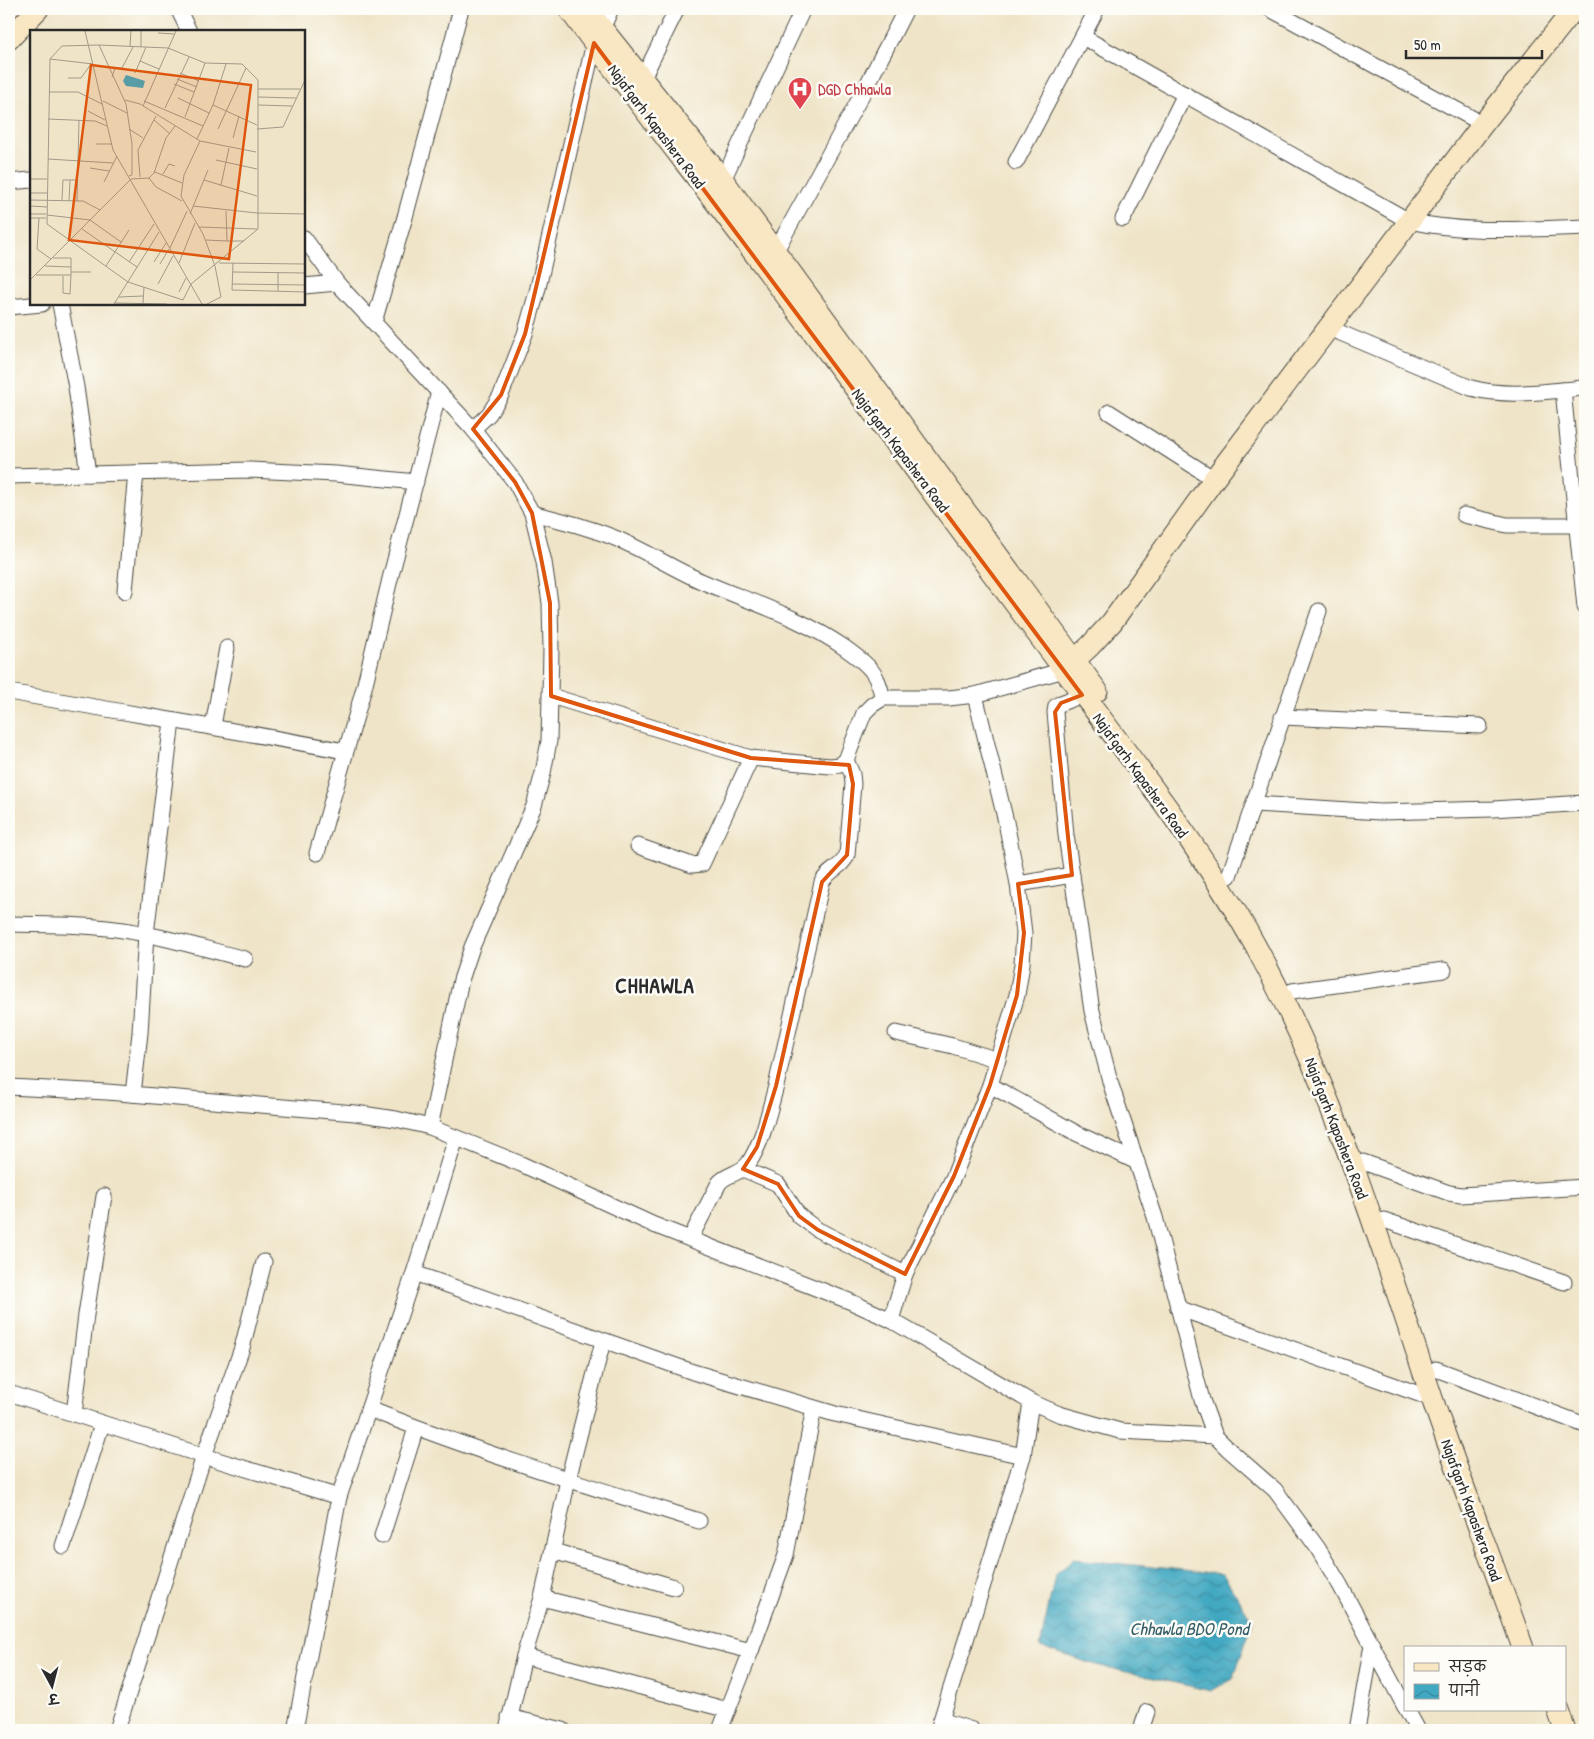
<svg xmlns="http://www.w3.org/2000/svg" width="1594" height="1739" viewBox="0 0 1594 1739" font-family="'Patrick Hand','Playpen Sans Deva',sans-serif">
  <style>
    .water { fill: url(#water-waves); stroke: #366a76 }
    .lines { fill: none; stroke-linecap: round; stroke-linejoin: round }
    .street-casing { stroke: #484742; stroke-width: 17 }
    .secondary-casing { stroke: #484742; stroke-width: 23 }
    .street { stroke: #fff; stroke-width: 15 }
    .secondary { stroke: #f9e7c3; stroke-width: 21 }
    .marked { fill: none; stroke: #df570e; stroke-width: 4; stroke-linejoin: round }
    .labels { text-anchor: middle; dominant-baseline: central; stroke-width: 5; stroke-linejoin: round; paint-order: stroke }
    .health-label { font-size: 16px; fill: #be3a42; stroke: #fdfcf7; text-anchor: start }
    .street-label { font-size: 16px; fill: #2b2b2b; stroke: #fdfcf7 }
    .water-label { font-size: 18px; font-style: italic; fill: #345d67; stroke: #fdfcf7 }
    .district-label { font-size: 21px; font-weight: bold; letter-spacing: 1px; fill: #2b2b2b; stroke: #fdfcf7 }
    .inset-road { fill: none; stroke: #a19a89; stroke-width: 1 }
    .view { fill: #df570e; fill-opacity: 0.15; stroke: #df570e; stroke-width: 2.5 }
    .inset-edge { fill: none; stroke: #2b2b2b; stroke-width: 2.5 }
  </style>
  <defs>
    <pattern id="water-waves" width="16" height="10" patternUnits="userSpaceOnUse" patternTransform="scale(1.25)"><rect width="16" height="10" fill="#41a8c1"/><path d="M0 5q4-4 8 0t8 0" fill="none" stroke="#37899d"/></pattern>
  </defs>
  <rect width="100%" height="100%" fill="#fdfcf7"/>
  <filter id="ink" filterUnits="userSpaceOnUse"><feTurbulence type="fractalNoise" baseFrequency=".02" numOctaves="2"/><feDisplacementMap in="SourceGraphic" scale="10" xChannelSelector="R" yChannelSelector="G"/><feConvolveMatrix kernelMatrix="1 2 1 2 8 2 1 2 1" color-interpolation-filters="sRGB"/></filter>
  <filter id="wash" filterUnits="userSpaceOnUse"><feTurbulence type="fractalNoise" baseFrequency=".0096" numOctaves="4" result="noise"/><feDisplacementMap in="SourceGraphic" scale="20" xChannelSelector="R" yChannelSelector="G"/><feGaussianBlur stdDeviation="1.12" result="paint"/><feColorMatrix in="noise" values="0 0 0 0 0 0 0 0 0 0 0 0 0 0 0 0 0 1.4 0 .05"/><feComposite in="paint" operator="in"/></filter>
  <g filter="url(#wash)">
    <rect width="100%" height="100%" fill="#efe4c7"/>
    <!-- water -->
    <path class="water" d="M1074 1559 1223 1574 1253 1622 1233 1679 1211 1691 1096 1665 1040 1647 1055 1575Z"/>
  </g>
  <g filter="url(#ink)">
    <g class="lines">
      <defs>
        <g id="street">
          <path d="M178 9 189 31"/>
          <path d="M1270 9 1483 124"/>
          <path d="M602 29 611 9"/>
          <path d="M1083 37 1409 221C1467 234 1526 229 1585 227"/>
          <path d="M642 80 677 9"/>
          <path d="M1016 162 1097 9"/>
          <path d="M723 180 803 9"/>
          <path d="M9 182 31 180"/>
          <path d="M1123 219 1185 94"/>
          <path d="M304 238 337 283 473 429 515 482 532 513 544 562 550 603 551 649 549 741 543 773 534 806 472 947 461 980 430 1127"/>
          <path d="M775 252 865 89 906 9"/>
          <path d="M304 286 337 283"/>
          <path d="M60 304 76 387 88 474"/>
          <path d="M9 307 42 304"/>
          <path d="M374 322 405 217 461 9"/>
          <path d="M1329 328 1471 388C1509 398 1546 391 1585 388"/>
          <path d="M1563 390 1585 607"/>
          <path d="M1109 412 1214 479"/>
          <path d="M473 429 489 414 501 395 525 334 537 292 594 43"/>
          <path d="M9 476 249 470 336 474 416 482"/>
          <path d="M532 513C562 521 593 528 622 541 649 553 674 569 701 581 752 603 799 616 845 648 854 655 864 661 871 670 878 678 880 688 883 698"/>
          <path d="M1464 515 1507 525H1577"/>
          <path d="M125 591 136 473"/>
          <path d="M9 692C121 712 233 730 345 751"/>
          <path d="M1082 695 1061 703 1056 706 1055 712 1066 835 1092 1011 1111 1085 1155 1217 1202 1400 1215 1436 1228 1449 1275 1490 1317 1547 1340 1585 1405 1707"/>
          <path d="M551 696 751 758 830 766 840 765 846 760 864 713 872 705 883 698H949L975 695 1064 670"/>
          <path d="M1282 717 1480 726"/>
          <path d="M213 726 227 648"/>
          <path d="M1255 804 1380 812 1493 809 1585 803"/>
          <path d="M638 846 692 865 702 864 751 758"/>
          <path d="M317 853 364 688 390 579 439 392"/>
          <path d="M1229 876 1319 611"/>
          <path d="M1018 884 1072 875"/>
          <path d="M9 924C47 925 85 924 123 930 164 936 205 949 245 959"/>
          <path d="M1292 991 1444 970"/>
          <path d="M896 1033 953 1046 998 1060"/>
          <path d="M990 1085 1076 1133 1137 1162"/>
          <path d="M9 1087 107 1092 355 1113 396 1119 430 1127 521 1164 654 1225 849 1301 891 1320 1031 1402 1059 1414 1120 1431 1215 1436"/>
          <path d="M133 1094 140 1033 146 934 172 721"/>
          <path d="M1363 1162 1449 1193 1461 1195 1585 1187"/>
          <path d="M743 1169 778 1184 799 1216 818 1230 905 1274"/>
          <path d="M1384 1220 1564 1282"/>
          <path d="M690 1239 719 1183C726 1174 740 1174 748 1164 763 1142 769 1111 776 1086L822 882C828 870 842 868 847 855L853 784 852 774 846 760"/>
          <path d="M414 1273 693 1372 835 1414 1023 1456"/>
          <path d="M1178 1308 1433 1399"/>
          <path d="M891 1320 905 1274 954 1176 990 1085 1017 995 1022 964 1024 933 1018 884 1006 822 975 695"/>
          <path d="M1436 1369 1585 1425"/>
          <path d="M9 1393 204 1456 339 1497"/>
          <path d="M369 1409C477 1452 588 1486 699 1521"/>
          <path d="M74 1414 86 1315 104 1196"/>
          <path d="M382 1536 416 1428"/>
          <path d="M63 1546 102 1424"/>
          <path d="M553 1551 674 1587"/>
          <path d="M542 1598 751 1651"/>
          <path d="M524 1656 728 1710"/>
          <path d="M1407 1710 1418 1730"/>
          <path d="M509 1717 563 1730"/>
          <path d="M941 1720 972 1730"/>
          <path d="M117 1730 204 1456 242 1348 264 1262"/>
          <path d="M295 1730 339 1497 414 1273 456 1138"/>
          <path d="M507 1730 524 1656 542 1598 568 1480 603 1341"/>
          <path d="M720 1730 751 1651 786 1555 814 1408"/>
          <path d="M938 1730 1023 1456 1031 1402"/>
          <path d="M1141 1730 1147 1712"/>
          <path d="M1357 1730 1372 1645"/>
        </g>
        <g id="secondary">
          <path d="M569 9C629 91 693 172 755 254 847 377 939 501 1030 624 1108 730 1193 832 1256 947 1335 1091 1382 1249 1434 1404 1462 1485 1494 1566 1523 1648"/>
          <path d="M588 11 723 180 1097 691"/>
          <path d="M9 39 38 9"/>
          <path d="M1066 668 1090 646 1112 622 1214 479 1483 124 1574 9"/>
          <path d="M1558 1710 1565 1730"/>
        </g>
      </defs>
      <!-- street casing -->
      <use href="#street" class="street-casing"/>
      <!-- secondary casing -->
      <use href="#secondary" class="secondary-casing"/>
      <!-- street -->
      <use href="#street" class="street"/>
      <!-- secondary -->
      <use href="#secondary" class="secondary"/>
    </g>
  </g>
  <!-- marked area -->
  <path class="marked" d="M594 43 1082 695 1061 703 1055 712 1072 875 1018 884 1024 933 1017 995 990 1085 954 1176 905 1274 818 1230 799 1216 778 1184 743 1169 757 1147 776 1086 822 882 847 855 853 784 849 765 751 758 551 696 550 603 532 513 515 482 473 429 501 395 525 334Z"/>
  <!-- icons -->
  <defs>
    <symbol id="hospital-pin" viewBox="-11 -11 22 30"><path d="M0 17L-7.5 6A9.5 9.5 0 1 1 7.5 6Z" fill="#e0444e" stroke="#fdfcf7"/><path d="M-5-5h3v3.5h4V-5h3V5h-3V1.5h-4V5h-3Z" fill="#fff"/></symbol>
  </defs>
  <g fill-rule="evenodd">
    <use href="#hospital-pin" x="786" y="75" width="28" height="38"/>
  </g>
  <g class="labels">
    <!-- health labels -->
    <g class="health-label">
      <text x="818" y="89">DGD Chhawla</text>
    </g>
    <!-- street labels -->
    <g class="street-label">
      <text transform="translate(657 126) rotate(53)">Najafgarh Kapashera Road</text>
      <text transform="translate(901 450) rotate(53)">Najafgarh Kapashera Road</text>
      <text transform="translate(1141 775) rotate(54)">Najafgarh Kapashera Road</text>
      <text transform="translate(1337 1128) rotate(69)">Najafgarh Kapashera Road</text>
      <text transform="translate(1472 1510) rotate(70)">Najafgarh Kapashera Road</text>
    </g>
    <!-- water labels -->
    <g class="water-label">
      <text x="1189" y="1628">Chhawla BDO Pond</text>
    </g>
    <!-- district labels -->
    <g class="district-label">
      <text x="655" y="985">CHHAWLA</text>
    </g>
  </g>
  <!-- overview -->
  <g transform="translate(30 30)">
    <rect width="275" height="275" fill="#efe4c7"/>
    <path d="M96 45 115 51 113 58 96 56 93 51Z" fill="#41a8c1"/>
    <path class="inset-road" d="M55 1 83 120 172 274M128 3 144 4M69 15 138 18 175 33 212 34 228 50V199L161 254 153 270 98 252 17 194 20 29 32 16ZM69 15 96 74 102 114V145L99 146M100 16 101 1M111 17V1M20 29 63 34M110 31 129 39M105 43 116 17M150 43 169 51M82 47 85 38H92L103 17M38 48H51L61 34M147 49 167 57M144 54 164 62M228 59H270M19 62H48L72 74M228 67 266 68M148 68 179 83M95 70 110 74 170 111 226 122M73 71 97 83M114 71 173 96M183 75 227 95M228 75 262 76M113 76 146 1M135 78 159 27M58 81 75 90M155 87 175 33M18 89 65 91 77 96M124 90 139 103M99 99 113 108M188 99 216 38M227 99 253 97 275 50M203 108 209 86M167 109 183 75 196 34M170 111 154 145 151 166 173 204 185 236 191 267 177 274M66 114H82M18 129 83 133M186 130 227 139M60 138 79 141M124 143 136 108 145 96M133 144 139 134 145 136M110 147 108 120 126 86M119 148 126 157 152 171M0 149H17M174 150 227 166M74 152 87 126M191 155 199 118M0 163H17M0 170 53 171 70 180M32 170 33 150H47M39 171 40 150M47 171 49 90M0 176 17 177M163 176 227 183 275 184M0 184H16M160 184 178 140M17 185 60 190 91 212M0 188H16M9 188 7 219 21 229M169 197 227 199M52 199 107 237M176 210 197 211 196 181M197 211H214M140 218 157 181M99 232 124 194M124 232 136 213M149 233 165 193M189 233 275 234M203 233 202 260 275 262M130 234 139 219M15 236 41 237M76 236 99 200M41 242H61M203 242 275 243M6 245H41V228H23M33 246V263L40 264 41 245M0 250 101 149 119 148 125 142 152 153M128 254 143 226M202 254 275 255M248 261V242M149 262 156 248M89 267 113 266M85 273 137 274M113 273 114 257M84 274 129 202"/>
    <path class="view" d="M61 35 221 55 199 229 39 210Z"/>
    <rect width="275" height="275" class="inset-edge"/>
  </g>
  <!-- margin -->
  <rect width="1594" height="1739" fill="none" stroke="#fdfcf7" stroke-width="30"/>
  <!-- legend -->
  <rect x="1404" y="1646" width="162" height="65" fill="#fdfcf7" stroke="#a9a8a5"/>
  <rect x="1414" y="1663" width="25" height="8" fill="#f9e7c3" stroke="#a9a8a5"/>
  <text x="1449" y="1672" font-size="15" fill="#2b2b2b">सड़क</text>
  <rect x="1414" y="1684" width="25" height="15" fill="url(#water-waves)" stroke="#a9a8a5"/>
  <text x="1449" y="1696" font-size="15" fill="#2b2b2b">पानी</text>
  <!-- north arrow -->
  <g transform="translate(52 1686) rotate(173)" stroke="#fdfcf7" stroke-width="4" paint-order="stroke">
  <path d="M0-4L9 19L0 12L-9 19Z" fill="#2b2b2b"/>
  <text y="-8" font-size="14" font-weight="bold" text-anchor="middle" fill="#2b2b2b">उ</text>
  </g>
  <!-- scale -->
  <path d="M1406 50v8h136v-8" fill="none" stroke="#2b2b2b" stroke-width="2.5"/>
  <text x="1414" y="50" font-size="15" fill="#2b2b2b" stroke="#fdfcf7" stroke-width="4" paint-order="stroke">50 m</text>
</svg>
